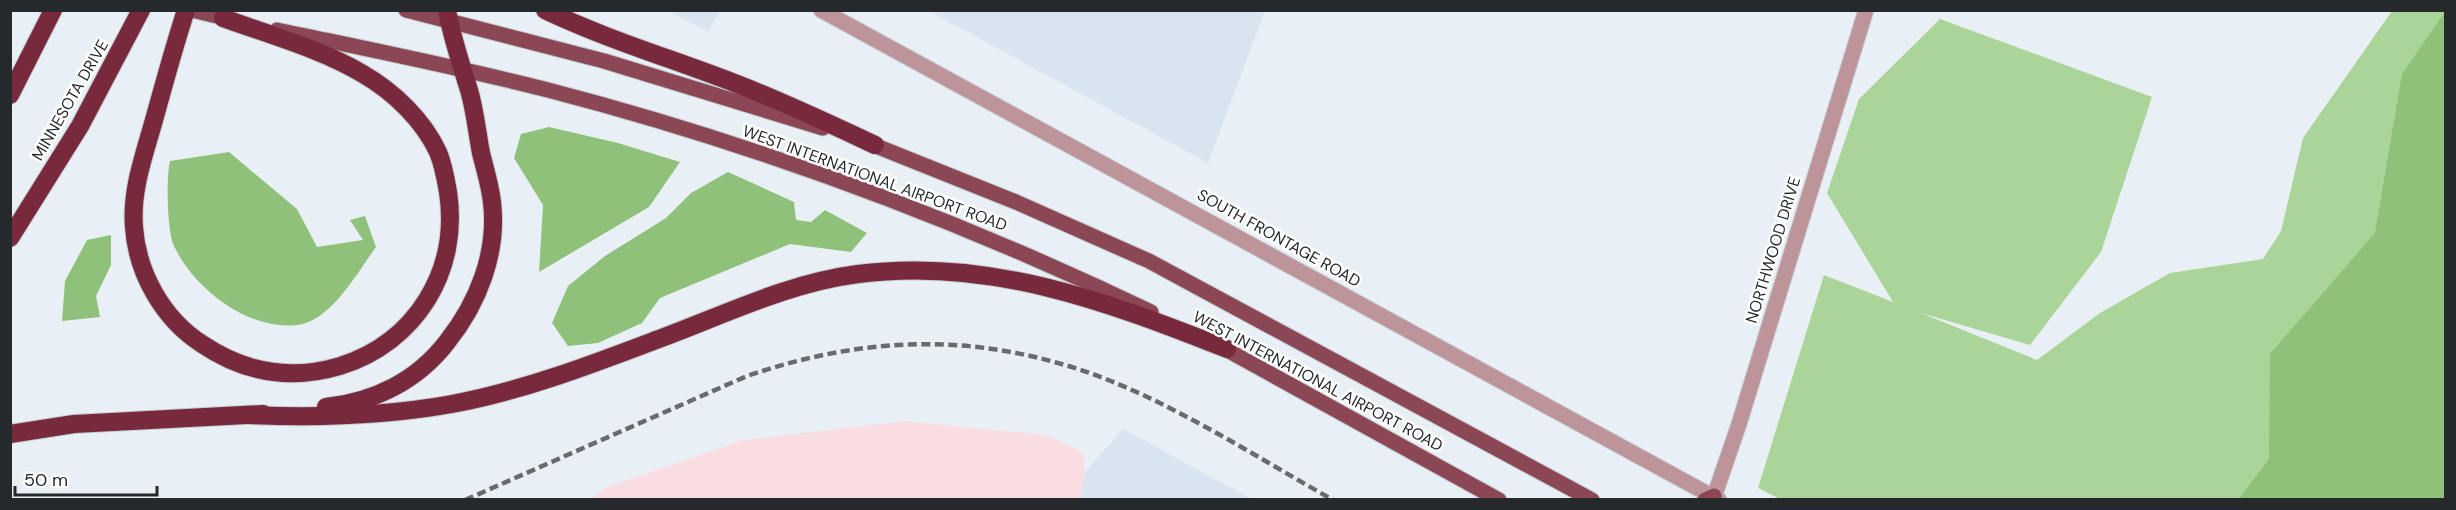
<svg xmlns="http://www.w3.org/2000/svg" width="2456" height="510" viewBox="0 0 2456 510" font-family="'DM Sans',sans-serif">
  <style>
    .built { fill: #d8e5f1 }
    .industrial { fill: #f8dde2 }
    .green { fill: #aad498 }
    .forest { fill: #90c17a }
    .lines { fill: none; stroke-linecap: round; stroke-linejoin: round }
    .street-casing { stroke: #c5ccd1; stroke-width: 17 }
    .primary-casing { stroke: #c5ccd1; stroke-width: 17 }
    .highway-casing { stroke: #c5ccd1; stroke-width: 20 }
    .street { stroke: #bd9499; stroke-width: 15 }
    .primary { stroke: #8c4754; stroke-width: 15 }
    .highway { stroke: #782a3c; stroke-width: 18 }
    .rail { stroke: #676b6f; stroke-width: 4.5; stroke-dasharray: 9 4.5; stroke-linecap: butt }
    .labels { text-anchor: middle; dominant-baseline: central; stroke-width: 5; stroke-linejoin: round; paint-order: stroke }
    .street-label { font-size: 16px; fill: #26292b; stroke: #fff }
  </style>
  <rect width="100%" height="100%" fill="#e8f0f6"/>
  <!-- built -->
  <g class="built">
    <path d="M669 11H720L708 32Z"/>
    <path d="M929 11H1265L1208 163Z"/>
    <path d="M1123 429 1252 499 1080 500 1085 472Z"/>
  </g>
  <!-- industrial -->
  <path class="industrial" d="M904 421 1047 435 1083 453 1085 472 1080 499H590L607 487 743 440Z"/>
  <!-- green -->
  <path class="green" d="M2392 11H2445V499L1782 500 1758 488 1824 275 1893 302 1827 193 1859 99 1940 19 2152 97 2101 252 2030 345 1921 313 2037 360 2100 313 2170 273 2263 259 2281 231 2303 138Z"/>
  <!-- forest -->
  <g class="forest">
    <path d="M2445 12V499H2239L2269 459 2270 354 2375 233 2402 74Z"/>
    <path d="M549 127 618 143 680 162 649 207 539 272 543 205 514 158 521 134Z"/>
    <path d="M229 152 297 209 317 247 363 240 350 220 365 216 376 247C357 273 331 321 297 325 249 331 194 289 174 246 167 232 166 176 170 161Z"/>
    <path d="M728 172 794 202 796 220 811 222 825 210 867 233 851 252 790 244 660 298 642 323 598 343 568 346 552 323 568 286 605 256 666 218 691 193Z"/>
    <path d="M111 235V265L96 296 100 317 62 321 65 281 87 240Z"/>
  </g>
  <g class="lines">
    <defs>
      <g id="street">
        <path d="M821 10 1719 500"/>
        <path d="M1713 500 1739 424 1866 10"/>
      </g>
      <g id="primary">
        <path d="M192 10 233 20"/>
        <path d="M406 10 604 61 823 128"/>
        <path d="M277 30C367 49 458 67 548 90 756 144 957 219 1151 312"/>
        <path d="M866 142 1016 202 1149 261 1592 500"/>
        <path d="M1218 345 1499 500"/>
        <path d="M1705 500 1714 496"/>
      </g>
      <g id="highway">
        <path d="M186 10C174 47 164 84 154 120 144 156 131 190 134 227 137 273 163 319 202 344 245 373 290 381 340 366 416 342 460 271 448 192 446 180 443 164 438 152 423 120 394 92 363 74 321 49 270 35 223 18"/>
        <path d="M545 10C608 40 673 59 737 84 784 102 830 124 875 145"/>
        <path d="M10 95 53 10"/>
        <path d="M10 238 80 126 141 10"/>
        <path d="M326 407C374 402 417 381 447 342 478 303 498 253 492 202 490 185 485 169 481 153 477 132 475 110 469 90 461 64 452 38 447 10"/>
        <path d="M250 415C318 418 385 416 452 404 522 391 590 365 656 340 722 316 787 283 858 274 989 257 1108 302 1227 349"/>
        <path d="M10 434 74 424 263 414"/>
      </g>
    </defs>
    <!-- street casing -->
    <use href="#street" class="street-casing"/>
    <!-- primary casing -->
    <use href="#primary" class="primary-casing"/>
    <!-- highway casing -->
    <use href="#highway" class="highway-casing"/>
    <!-- street -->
    <use href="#street" class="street"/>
    <!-- primary -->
    <use href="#primary" class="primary"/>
    <!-- highway -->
    <use href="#highway" class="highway"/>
    <!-- rail -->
    <path class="rail" d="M465 500 747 376C859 338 963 332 1078 369 1164 397 1253 455 1333 500"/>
  </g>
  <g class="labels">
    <!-- street labels -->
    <g class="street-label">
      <text transform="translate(70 100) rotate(-60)">MINNESOTA DRIVE</text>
      <text transform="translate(875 178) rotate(20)">WEST INTERNATIONAL AIRPORT ROAD</text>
      <text transform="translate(1279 238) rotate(29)">SOUTH FRONTAGE ROAD</text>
      <text transform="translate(1773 250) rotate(-73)">NORTHWOOD DRIVE</text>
      <text transform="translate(1318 381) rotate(28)">WEST INTERNATIONAL AIRPORT ROAD</text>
    </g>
  </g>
  <!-- border -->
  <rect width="2456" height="510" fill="none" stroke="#26292b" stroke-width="24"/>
  <!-- scale -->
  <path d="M15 486v9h142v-9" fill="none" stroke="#26292b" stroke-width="3"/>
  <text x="24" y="486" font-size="18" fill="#26292b" stroke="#ffffff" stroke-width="4.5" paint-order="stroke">50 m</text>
</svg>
